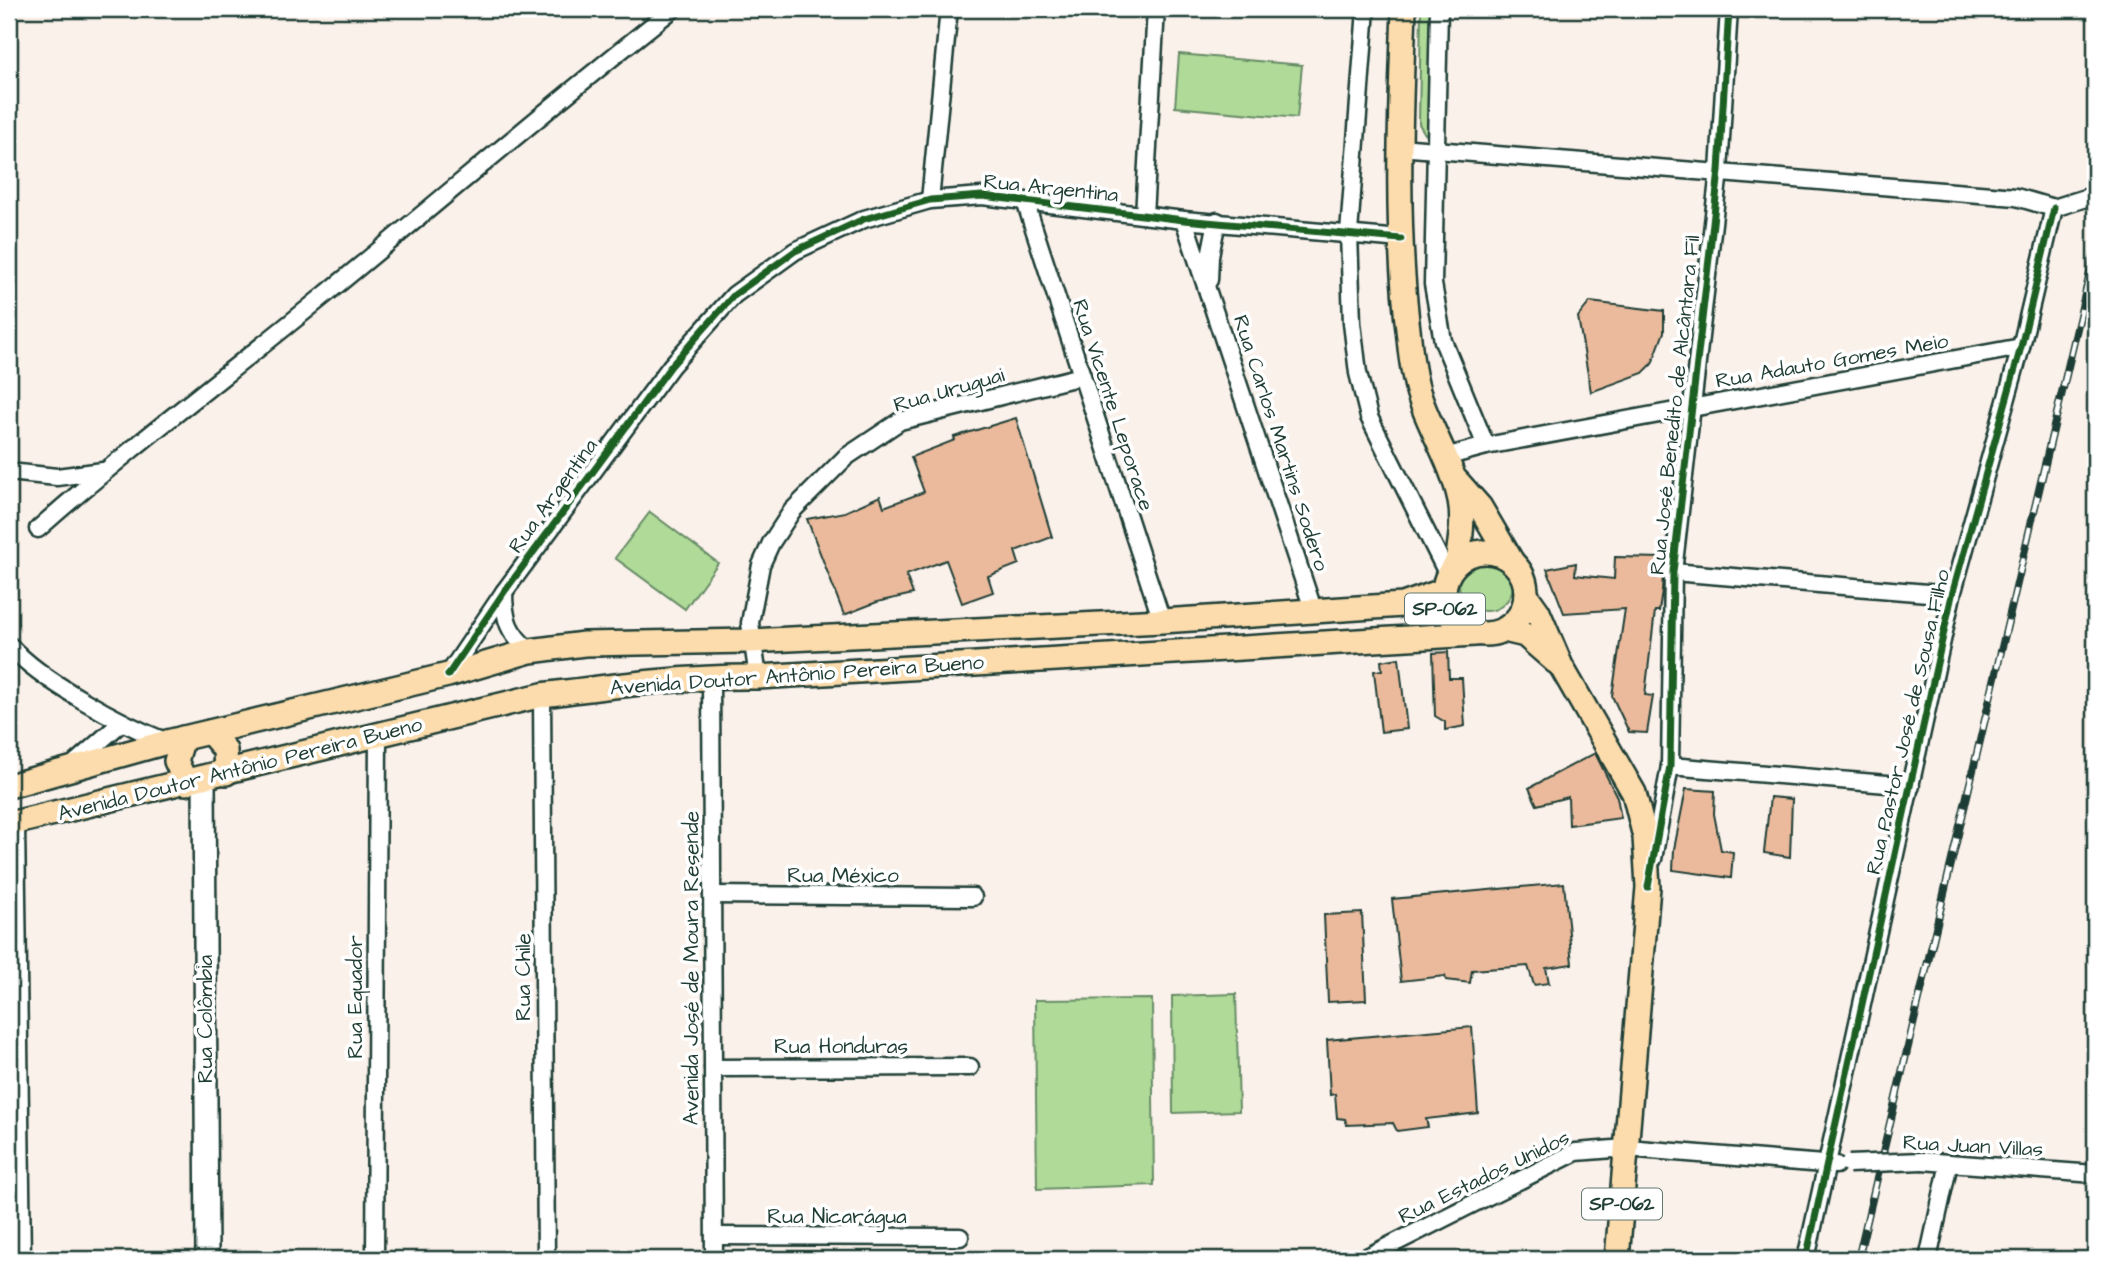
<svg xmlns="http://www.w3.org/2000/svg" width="2104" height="1268" viewBox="0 0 2104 1268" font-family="'Architects Daughter',sans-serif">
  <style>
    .green { fill: #afda98; stroke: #678c66; stroke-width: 2 }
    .building { fill: #ebba9c; stroke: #1f3d34; stroke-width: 2 }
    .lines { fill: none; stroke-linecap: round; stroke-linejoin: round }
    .street-casing { stroke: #1f3d34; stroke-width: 21 }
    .secondary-casing { stroke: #1f3d34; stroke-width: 26 }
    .primary-casing { stroke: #1f3d34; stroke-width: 28 }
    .street { stroke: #fff; stroke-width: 16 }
    .secondary { stroke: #fff; stroke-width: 21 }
    .primary { stroke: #fcdcac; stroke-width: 23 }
    .rail-casing { stroke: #1f3d34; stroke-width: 8 }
    .rail { stroke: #fff; stroke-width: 5; stroke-dasharray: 16; stroke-linecap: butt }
    .street-bridge-casing { stroke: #1f3d34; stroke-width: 21; stroke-linecap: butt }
    .street-bridge { stroke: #fff; stroke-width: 16 }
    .cycleway-casing { stroke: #fff; stroke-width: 11 }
    .cycleway { stroke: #1b5e20; stroke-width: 7 }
    .labels { text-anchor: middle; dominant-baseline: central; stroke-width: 7; stroke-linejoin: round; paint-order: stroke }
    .shield { fill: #fff; stroke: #627771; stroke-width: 2 }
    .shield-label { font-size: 19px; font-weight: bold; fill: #1f3d34 }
    .street-label { font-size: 21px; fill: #1f3d34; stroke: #fff }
  </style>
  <rect width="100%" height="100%" fill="#fbf1eb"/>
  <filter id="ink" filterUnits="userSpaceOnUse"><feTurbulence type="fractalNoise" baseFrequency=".0143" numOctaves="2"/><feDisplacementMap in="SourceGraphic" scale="14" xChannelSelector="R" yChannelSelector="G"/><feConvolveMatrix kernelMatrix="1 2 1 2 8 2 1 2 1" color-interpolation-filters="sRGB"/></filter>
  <g filter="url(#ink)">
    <!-- green -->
    <g class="green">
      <path d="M1421 9H1432L1428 132 1425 134 1419 124Z"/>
      <path d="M1179 54 1302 65 1297 118 1175 107Z"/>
      <path d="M650 512 718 563 685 609 615 558Z"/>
      <circle cx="1486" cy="584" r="27"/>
      <path d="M1236 994 1239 1111 1173 1113 1172 996Z"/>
      <path d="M1152 999 1154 1185 1037 1189 1035 1000Z"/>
    </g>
    <!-- building -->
    <g class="building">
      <path d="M1590 302 1664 311V332L1652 364 1643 373 1591 392 1578 317Z"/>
      <path d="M1016 418 1052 537 1015 551 1019 564 988 576 993 592 962 603 946 560 906 575 913 594 877 602 844 615 807 519 845 512 880 496 884 507 924 492 911 457 955 440 954 437Z"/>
      <path d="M1615 557 1664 558 1662 591 1659 611H1655L1645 695 1653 696 1647 733 1629 732 1612 696 1625 609 1564 613 1547 569 1576 563 1575 575 1614 579Z"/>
      <path d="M1448 652 1449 678H1462L1465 726 1445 730V722L1435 716 1433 653Z"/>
      <path d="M1399 658 1407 729 1381 732 1374 671 1382 670 1381 661Z"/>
      <path d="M1595 753 1617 797 1621 818 1569 825 1568 797 1537 805 1529 788Z"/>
      <path d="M1686 789 1715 791 1714 814 1721 850 1733 852 1731 878 1673 870 1674 849Z"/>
      <path d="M1770 797 1792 799 1790 857 1764 853Z"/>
      <path d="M1564 883 1572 964 1546 968 1549 983 1534 985 1528 966 1472 970 1470 983 1446 980 1445 976 1401 981 1392 899Z"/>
      <path d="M1362 913 1366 1000 1328 1002 1324 915Z"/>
      <path d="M1472 1027 1478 1113 1426 1119 1428 1127 1397 1131 1393 1123 1347 1125 1345 1119 1337 1118 1335 1094 1330 1095 1327 1040Z"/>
    </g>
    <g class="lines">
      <defs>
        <g id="street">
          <path d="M1366 9 1349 233 1352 323 1358 373 1369 417 1448 575"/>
          <path d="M1439 9 1433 284 1443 341 1486 446"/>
          <path d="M1399 147 2016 197 2054 208"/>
          <path d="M930 200 949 9"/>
          <path d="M1025 201 1162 621"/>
          <path d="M2054 208 2095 195"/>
          <path d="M1144 215 1156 9"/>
          <path d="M1184 220 1313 609"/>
          <path d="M1209 280 1210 256 1217 221"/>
          <path d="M1445 457 1486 446 2021 347"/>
          <path d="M9 472 57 477 103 471"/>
          <path d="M38 529C129 448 227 375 321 298 439 202 553 103 673 9"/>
          <path d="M1673 572 1952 595"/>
          <path d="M504 592C504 619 508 633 530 651"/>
          <path d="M9 645C41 681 121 724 167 742"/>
          <path d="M448 675 504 592 671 366 734 295 795 251 864 219 930 200 982 196 1184 220 1401 239"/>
          <path d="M711 676 714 1259"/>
          <path d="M758 677 750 623 761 565 771 543 792 511 846 457 900 421 1082 376"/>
          <path d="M542 695 546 1259"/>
          <path d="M74 764 122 722"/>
          <path d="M1670 766 1911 786"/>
          <path d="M16 824 22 1259"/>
          <path d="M1653 859 1670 766 1673 572 1719 171 1729 9"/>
          <path d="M712 895 973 897"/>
          <path d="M713 1068 970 1067"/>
          <path d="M1922 1161 2095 1174"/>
          <path d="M714 1236 960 1237"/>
          <path d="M375 1259 378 735"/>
          <path d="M1363 1259 1576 1152 1626 1148 1836 1165"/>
          <path d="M1806 1259 1952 595 2021 347 2054 208"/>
          <path d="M1928 1259 1949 1163"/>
        </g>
        <path id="secondary" d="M204 779 207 1259"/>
        <g id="primary">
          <path d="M1404 9C1400 119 1395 229 1409 338 1411 360 1415 386 1423 406 1435 437 1453 467 1460 500 1464 521 1460 543 1457 563"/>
          <path d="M1458 482 1480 507 1511 560"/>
          <circle cx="1485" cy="593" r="41"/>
          <path d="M1526 595 1538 612 1561 666 1634 793 1645 837 1648 887 1617 1259"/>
          <path d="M1504 630 1525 635 1556 662"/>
          <path d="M210 732 225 750 226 773"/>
          <path d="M183 738 176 761 186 783"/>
          <path d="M9 786 167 742 448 675 530 651 584 644 750 641 1162 621 1403 605 1442 591"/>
          <path d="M9 824 542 695C614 686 686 676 758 677L1475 634"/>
        </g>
      </defs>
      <!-- street casing -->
      <use href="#street" class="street-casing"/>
      <!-- secondary casing -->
      <use href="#secondary" class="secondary-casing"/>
      <!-- primary casing -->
      <use href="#primary" class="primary-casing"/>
      <!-- street -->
      <use href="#street" class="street"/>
      <!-- secondary -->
      <use href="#secondary" class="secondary"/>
      <!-- primary -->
      <use href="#primary" class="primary"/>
      <defs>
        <path id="rail" d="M1858 1259 2095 252"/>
      </defs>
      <!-- rail casing -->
      <use href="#rail" class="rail-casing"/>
      <!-- rail -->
      <use href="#rail" class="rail"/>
      <defs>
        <path id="street-bridge" d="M1849 1164 1922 1161"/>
      </defs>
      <!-- street-bridge casing -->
      <use href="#street-bridge" class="street-bridge-casing"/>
      <!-- street-bridge -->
      <use href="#street-bridge" class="street-bridge"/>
      <defs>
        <g id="cycleway">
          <path d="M448 675 504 592 671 366 734 295 795 251 864 219 930 200 982 196 1184 220 1401 239"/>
          <path d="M1648 887 1670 766 1673 572 1719 171 1729 9"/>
          <path d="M1806 1259 1952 595 2021 347 2054 208"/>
        </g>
      </defs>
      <!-- cycleway casing -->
      <use href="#cycleway" class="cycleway-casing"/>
      <!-- cycleway -->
      <use href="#cycleway" class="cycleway"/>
    </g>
  </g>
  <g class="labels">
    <!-- shield labels -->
    <g class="shield">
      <rect x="1405" y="593.5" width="80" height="31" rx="5"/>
      <rect x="1582" y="1188.5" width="80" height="31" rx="5"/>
    </g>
    <g class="shield-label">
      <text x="1445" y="609">SP-062</text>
      <text x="1622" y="1204">SP-062</text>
    </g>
    <!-- street labels -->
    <g class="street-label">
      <text transform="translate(1051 188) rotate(6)">Rua Argentina</text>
      <text transform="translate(1832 361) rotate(-10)">Rua Adauto Gomes Meio</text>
      <text transform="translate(949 390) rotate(-16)">Rua Uruguai</text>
      <text transform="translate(1113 405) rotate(72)">Rua Vicente Leporace</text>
      <text transform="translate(1675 405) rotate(-84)">Rua José Benedito de Alcântara Fil</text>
      <text transform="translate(1281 443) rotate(72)">Rua Carlos Martins Sodero</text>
      <text transform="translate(553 496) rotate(-54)">Rua Argentina</text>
      <text transform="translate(797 675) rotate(-4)">Avenida Doutor Antônio Pereira Bueno</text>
      <text transform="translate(1908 722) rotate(-77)">Rua Pastor José de Sousa Filho</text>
      <text transform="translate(240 769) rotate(-14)">Avenida Doutor Antônio Pereira Bueno</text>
      <text x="843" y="875">Rua México</text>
      <text transform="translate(691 968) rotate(-90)">Avenida José de Moura Resende</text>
      <text transform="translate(523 977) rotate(-90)">Rua Chile</text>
      <text transform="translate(355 997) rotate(-90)">Rua Equador</text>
      <text transform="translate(205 1019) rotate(-90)">Rua Colômbia</text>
      <text x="841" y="1046">Rua Honduras</text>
      <text transform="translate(1973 1146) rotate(3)">Rua Juan Villas</text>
      <text transform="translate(1484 1177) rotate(-26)">Rua Estados Unidos</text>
      <text x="837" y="1216">Rua Nicarágua</text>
    </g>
  </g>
  <!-- margin -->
  <rect width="2104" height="1268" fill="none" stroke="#fff" stroke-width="35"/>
  <rect x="18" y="18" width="2069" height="1233" fill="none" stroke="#1f3d34" stroke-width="2.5" filter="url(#ink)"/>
</svg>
